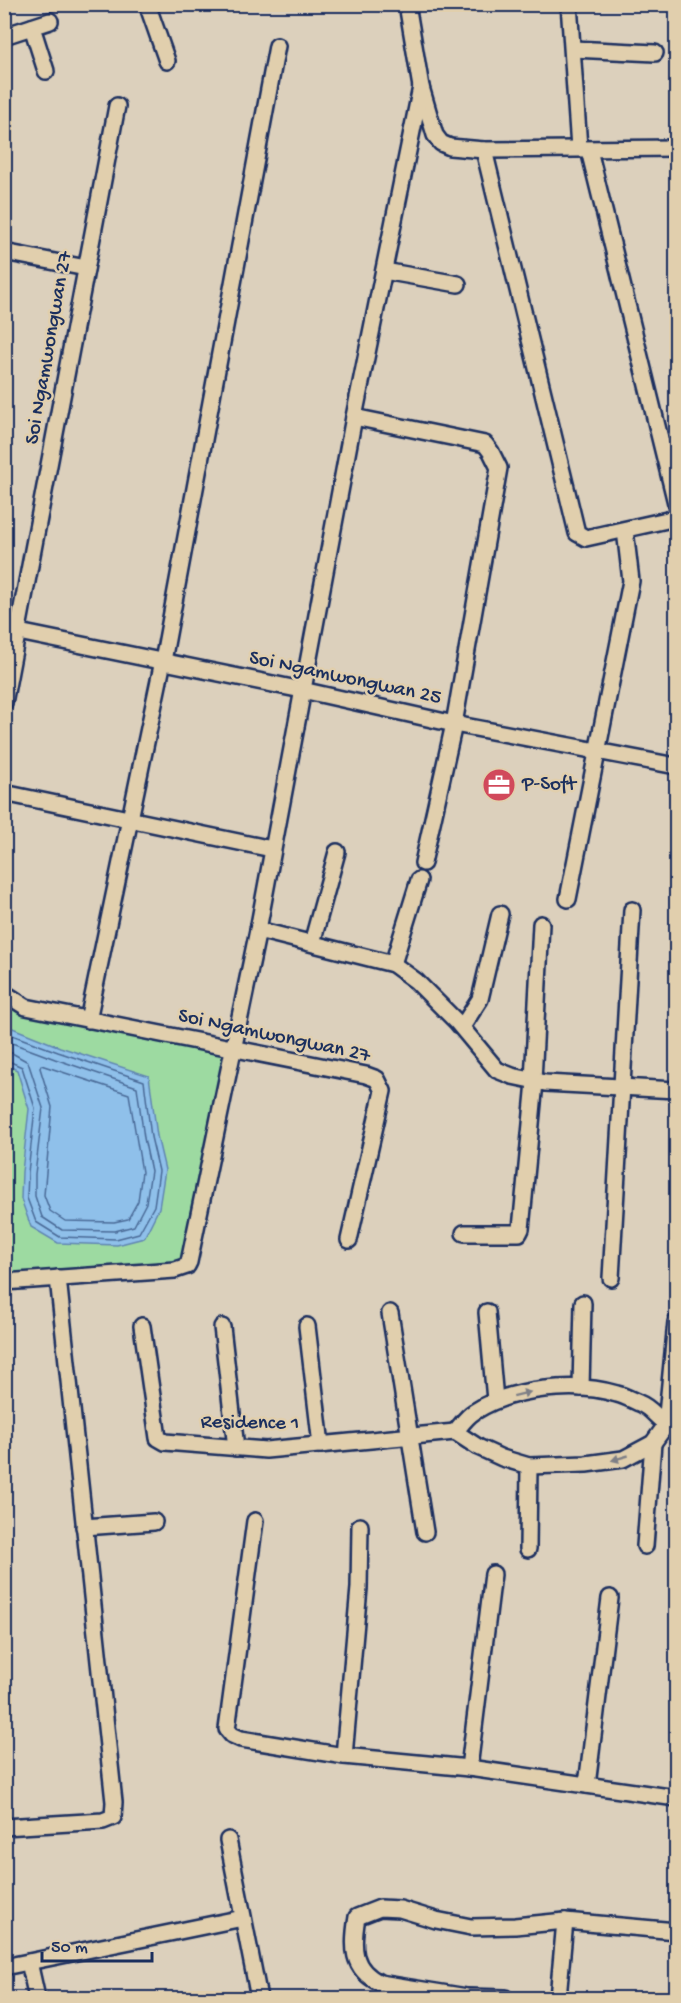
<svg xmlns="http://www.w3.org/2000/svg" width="681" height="2003" viewBox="0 0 681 2003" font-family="'Gochi Hand',sans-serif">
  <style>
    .green { fill: #9ddaa1; stroke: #5c8480; stroke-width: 1.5 }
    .water { fill: #8fc0ea; stroke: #6186b2; stroke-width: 1.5 }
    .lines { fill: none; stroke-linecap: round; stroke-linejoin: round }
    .shore { stroke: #496996; stroke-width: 1.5 }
    .minor-casing { stroke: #1b2f5e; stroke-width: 20 }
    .minor { stroke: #e1cfad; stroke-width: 15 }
    .oneway { fill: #7e7f86 }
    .labels { text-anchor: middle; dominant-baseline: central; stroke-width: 5; stroke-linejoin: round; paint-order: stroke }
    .street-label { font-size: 21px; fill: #1b2f5e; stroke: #e1cfad }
    .poi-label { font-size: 21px; fill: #1b2f5e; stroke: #e1cfad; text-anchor: start }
  </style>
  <rect width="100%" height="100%" fill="#dcd0bc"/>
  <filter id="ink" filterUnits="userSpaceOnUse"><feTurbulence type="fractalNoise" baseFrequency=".0167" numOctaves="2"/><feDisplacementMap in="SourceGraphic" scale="12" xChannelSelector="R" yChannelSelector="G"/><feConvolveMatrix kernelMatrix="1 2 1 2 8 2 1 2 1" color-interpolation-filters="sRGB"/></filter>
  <g filter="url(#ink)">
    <!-- green -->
    <path class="green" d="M4 1002 225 1053 184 1265 7 1277 4 1268Z"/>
    <!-- water -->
    <path class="water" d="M5 1025 60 1047 149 1076 157 1136 165 1170 159 1208 144 1238 117 1245 58 1243 31 1227 21 1199 22 1172 29 1109 17 1070 5 1064Z"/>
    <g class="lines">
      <!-- shore -->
      <g class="shore">
        <path d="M4 1032 58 1052 144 1081 151 1137 159 1171 154 1206 139 1233 116 1239 60 1237 36 1222 27 1198 28 1173 35 1108 22 1067 4 1059"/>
        <path d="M4 1040 55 1059 137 1087 144 1138 151 1171 146 1203 134 1226 115 1231 62 1230 42 1217 35 1196V1174L43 1108 28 1062 12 1053 4 1052"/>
        <path d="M41 1065 129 1094 142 1172 138 1201 128 1219 114 1222 65 1221 50 1211 44 1195 52 1107 40 1068Z"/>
      </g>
      <defs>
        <g id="minor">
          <path d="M147 4 167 61"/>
          <path d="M407 4 421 87 435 135 441 143 450 147 484 150 676 148"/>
          <path d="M569 4 579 148"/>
          <path d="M32 27 46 71"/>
          <path d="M4 36 50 21"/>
          <path d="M573 49 655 53"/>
          <path d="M484 150 577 533 586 538 676 518"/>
          <path d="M589 150 676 503"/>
          <path d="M4 252 86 268"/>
          <path d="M384 271 458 284"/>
          <path d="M354 417 485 444 491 452 499 468 454 724 423 863"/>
          <path d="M4 629 302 690 454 724 676 766"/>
          <path d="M4 703 117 106"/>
          <path d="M4 793 272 849"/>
          <path d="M568 899 631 581 625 530"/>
          <path d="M258 930 393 964 416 981 457 1022 497 1070 512 1076 545 1083 676 1090"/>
          <path d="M312 943 337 852"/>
          <path d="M393 964 419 880"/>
          <path d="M4 993 26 1007 366 1075 377 1079 383 1091 349 1240"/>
          <path d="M88 1020 163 661 277 46"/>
          <path d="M462 1027 480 999 500 914"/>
          <path d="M533 1081 541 924"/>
          <path d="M464 1233H519L521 1229 535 1082"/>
          <path d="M611 1278 632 910"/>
          <path d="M4 1282 175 1270 187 1266 189 1262 258 930 354 417 421 87"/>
          <path d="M487 1312 495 1400"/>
          <path d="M390 1313 425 1532"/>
          <path d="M142 1326 158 1438 165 1442 266 1450 455 1432 478 1447 502 1458 529 1466 586 1464 623 1459 653 1443 666 1425"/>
          <path d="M307 1326 321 1445"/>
          <path d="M222 1327 236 1448"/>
          <path d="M581 1388 583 1303"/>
          <path d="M666 1425 676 1322"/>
          <path d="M455 1432C461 1425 467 1416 474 1412 510 1388 576 1381 617 1394 625 1396 632 1400 639 1403 655 1409 658 1424 676 1427"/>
          <path d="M255 1521 227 1729 232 1735 241 1739 344 1756 469 1768 676 1798"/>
          <path d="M84 1527 154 1522"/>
          <path d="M645 1546 653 1443"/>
          <path d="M528 1549 529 1466"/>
          <path d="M344 1756 359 1588 360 1526"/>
          <path d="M469 1768 493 1574"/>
          <path d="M587 1785 610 1598"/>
          <path d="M4 1827 103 1821 113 1817 114 1802 58 1278"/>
          <path d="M228 1840 259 1998"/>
          <path d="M29 1962 37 1998"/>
          <path d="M4 1967 243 1918"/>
          <path d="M505 1998 467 1997 380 1983C351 1969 352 1946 357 1917L380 1908 400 1909 436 1920 471 1927 515 1926 565 1921 676 1931"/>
          <path d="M558 1998 565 1921"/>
        </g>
      </defs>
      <!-- minor casing -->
      <use href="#minor" class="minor-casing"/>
      <!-- minor -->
      <use href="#minor" class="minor"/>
    </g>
    <!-- one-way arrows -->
    <defs><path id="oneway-solid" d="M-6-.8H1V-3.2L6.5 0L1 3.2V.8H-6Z" transform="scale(1.5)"/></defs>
    <g class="oneway">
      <use href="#oneway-solid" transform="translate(522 1394) rotate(-14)"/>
      <use href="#oneway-solid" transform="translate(620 1458) rotate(164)"/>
    </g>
  </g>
  <!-- icons -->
  <defs>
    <symbol id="office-disc" viewBox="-11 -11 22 22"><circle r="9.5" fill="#d1495b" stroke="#e1cfad"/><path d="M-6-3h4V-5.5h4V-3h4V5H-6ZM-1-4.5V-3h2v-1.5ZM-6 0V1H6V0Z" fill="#fff"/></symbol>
  </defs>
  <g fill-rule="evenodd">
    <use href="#office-disc" x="480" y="766" width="38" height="38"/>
  </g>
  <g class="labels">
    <!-- street labels -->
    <g class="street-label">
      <text transform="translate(50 348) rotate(-80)">Soi Ngamwongwan 27</text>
      <text transform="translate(345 679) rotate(12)">Soi Ngamwongwan 25</text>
      <text transform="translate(274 1037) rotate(12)">Soi Ngamwongwan 27</text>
      <text transform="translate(250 1424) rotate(1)">Residence 1</text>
    </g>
    <!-- poi labels -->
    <g class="poi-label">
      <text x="522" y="785">P-Soft</text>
    </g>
  </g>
  <!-- margin -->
  <rect width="681" height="2003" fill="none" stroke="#e1cfad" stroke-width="24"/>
  <rect x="12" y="12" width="657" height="1979" fill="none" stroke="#1b2f5e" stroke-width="2" filter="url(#ink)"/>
  <!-- scale -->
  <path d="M42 1952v9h110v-9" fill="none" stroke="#1b2f5e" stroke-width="3"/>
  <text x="51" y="1952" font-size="18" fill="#1b2f5e" stroke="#e1cfad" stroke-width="4.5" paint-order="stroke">50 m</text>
</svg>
